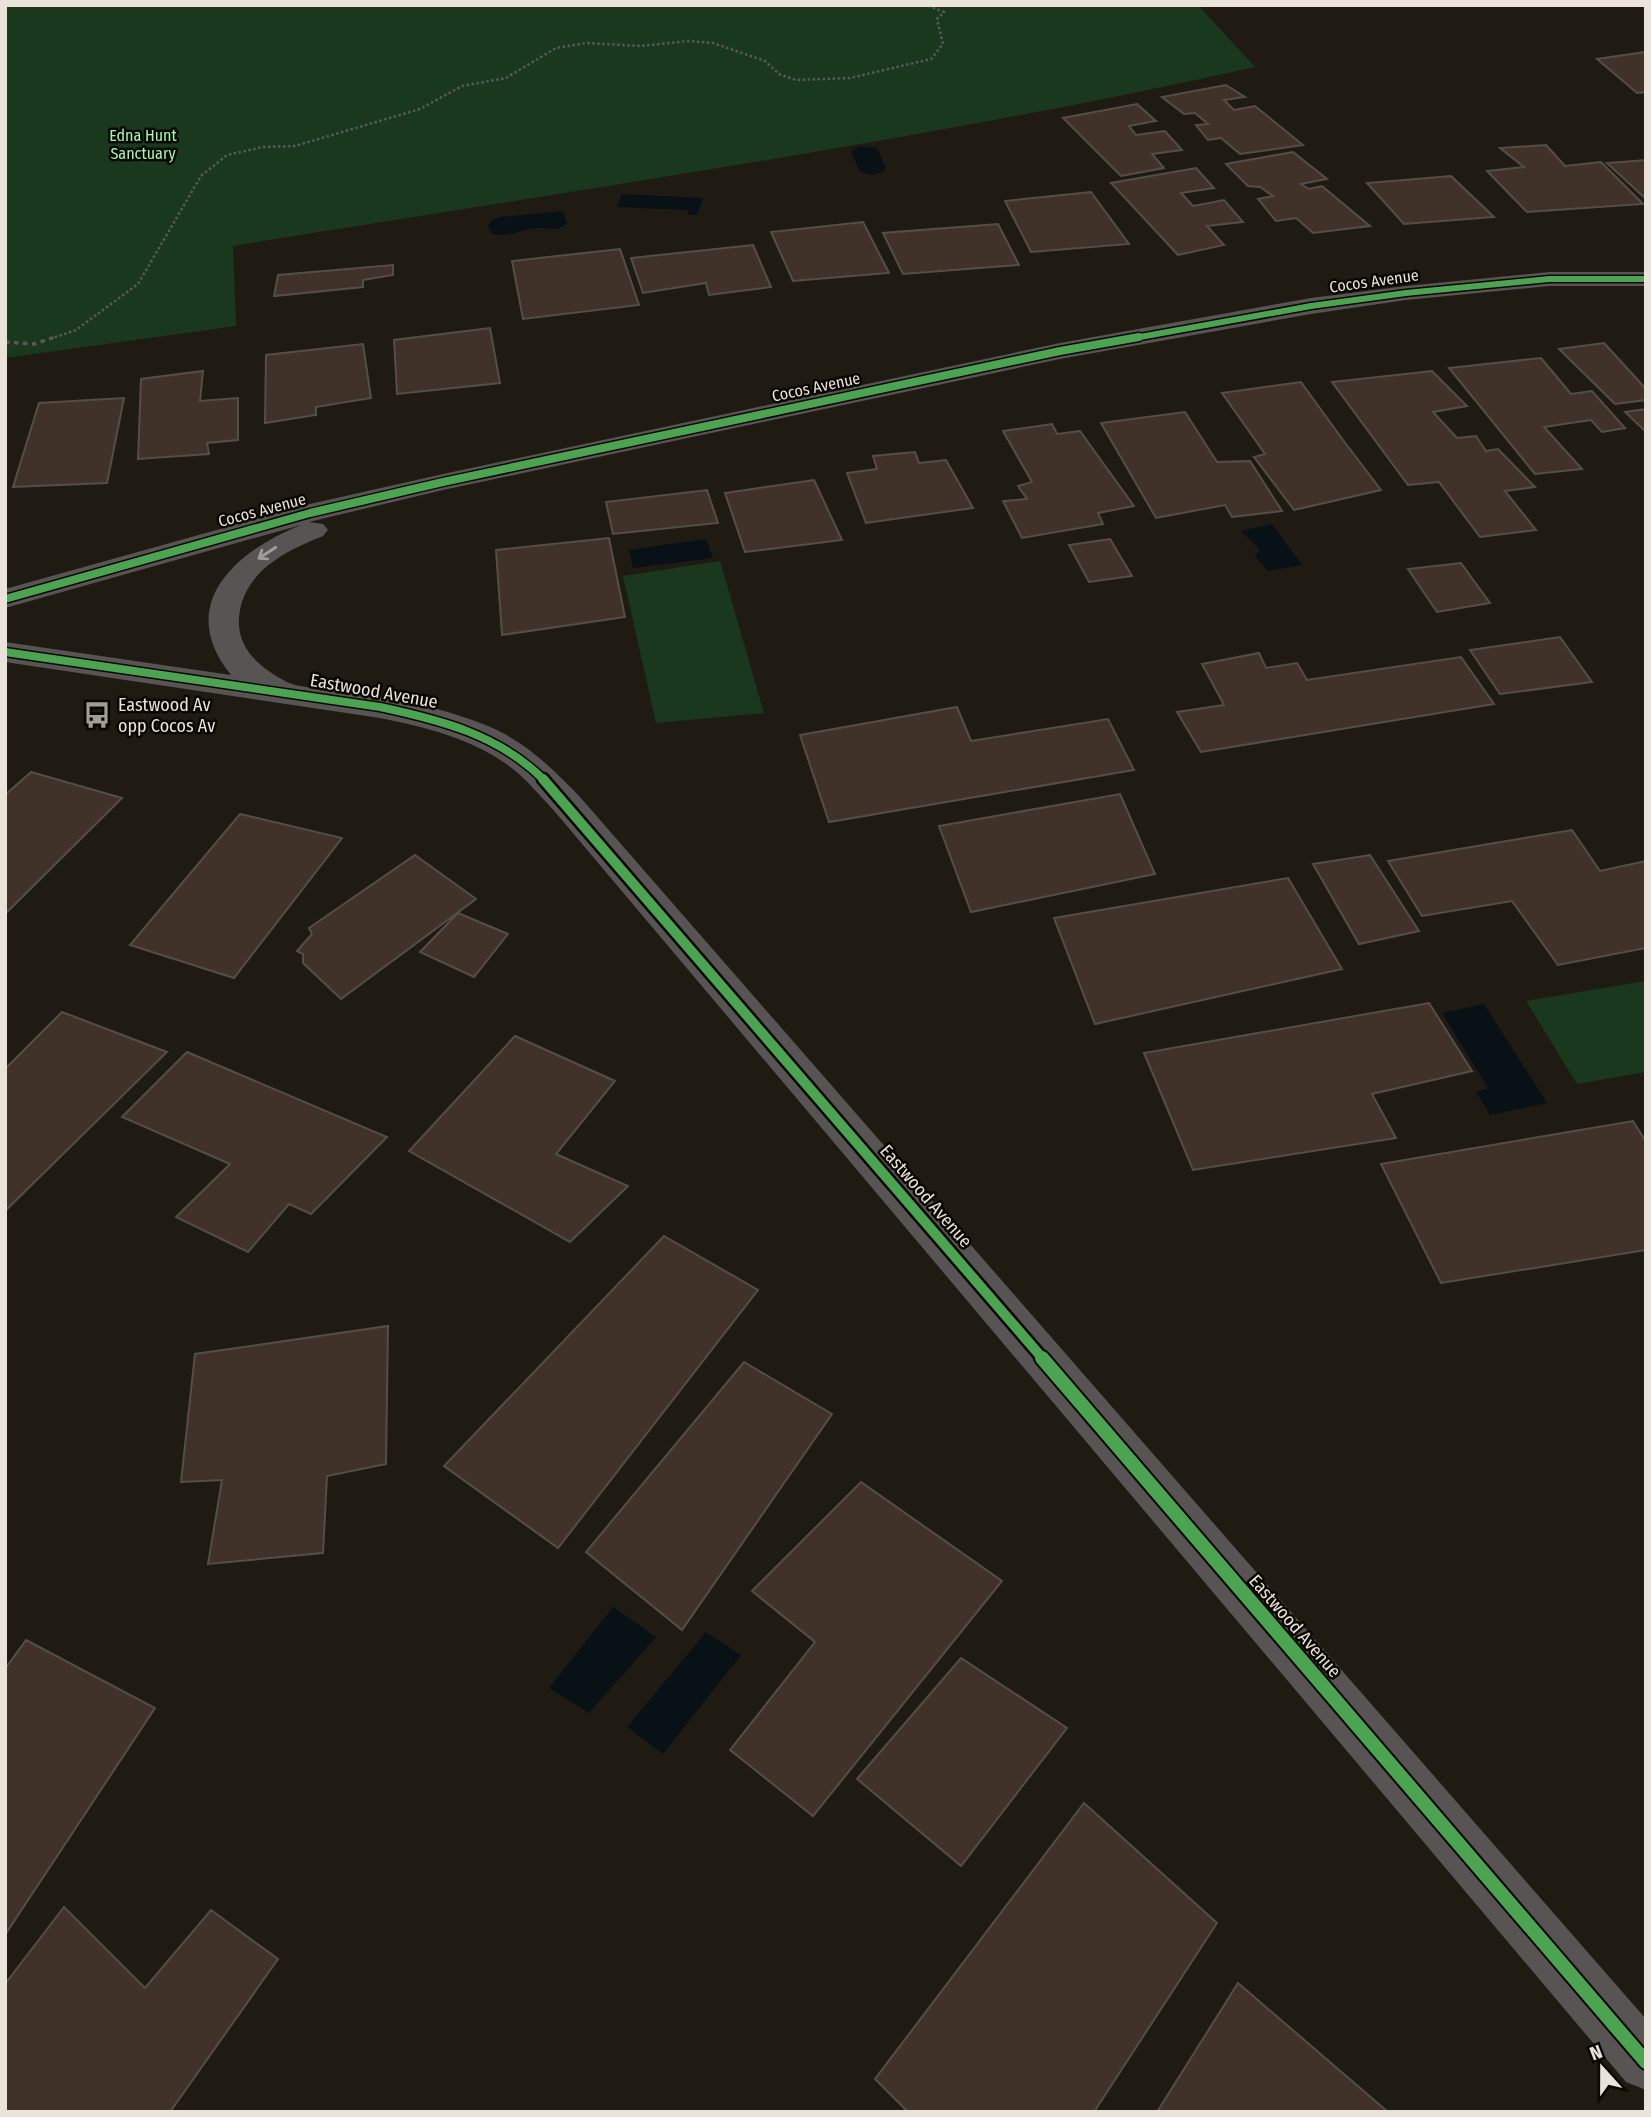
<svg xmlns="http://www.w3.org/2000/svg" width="1651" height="2117" viewBox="0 0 1651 2117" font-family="'Fira Sans Condensed',sans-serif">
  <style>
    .green { fill: #1a381d }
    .water { fill: #071116 }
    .building { fill: #403229; stroke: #544e48; stroke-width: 2 }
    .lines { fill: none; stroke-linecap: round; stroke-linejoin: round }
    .path-far1 { stroke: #5b5855; stroke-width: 2.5; stroke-dasharray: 2.5 2.5; stroke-linecap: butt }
    .path { stroke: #5b5855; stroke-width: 3.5; stroke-dasharray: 4.5 4.5; stroke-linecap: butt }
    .street { fill: #585453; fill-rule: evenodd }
    .cycleway-far3-casing { stroke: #0a0703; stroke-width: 9 }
    .cycleway-far2-casing { stroke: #0a0703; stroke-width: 11 }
    .cycleway-far1-casing { stroke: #0a0703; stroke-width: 15 }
    .cycleway-casing { stroke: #0a0703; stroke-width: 18 }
    .cycleway-far3 { stroke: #4ca352; stroke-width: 6 }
    .cycleway-far2 { stroke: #4ca352; stroke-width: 8 }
    .cycleway-far1 { stroke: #4ca352; stroke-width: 10 }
    .cycleway { stroke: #4ca352; stroke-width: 14 }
    .oneway { stroke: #a09c96 }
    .labels { text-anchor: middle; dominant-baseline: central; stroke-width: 5; stroke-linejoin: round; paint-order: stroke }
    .far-park-label { font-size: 16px; fill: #a2f7aa; stroke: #0a0703 }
    .far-street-label { font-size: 16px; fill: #e9e3d9; stroke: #0a0703 }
    .street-label { font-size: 18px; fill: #e9e3d9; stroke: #0a0703 }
    .poi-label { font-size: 18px; fill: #e9e3d9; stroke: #0a0703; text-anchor: start }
  </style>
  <rect width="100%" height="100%" fill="#1f1b13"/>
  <!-- green -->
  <g class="green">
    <path d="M5 5H1198L1255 67C918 142 574 190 233 246L236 326 5 358Z"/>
    <path d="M720 561 764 713 656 723 623 576Z"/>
    <path d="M1646 981V1072L1577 1084 1526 1001Z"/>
  </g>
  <!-- water -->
  <g class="water">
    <path d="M859 146 878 149 886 169 885 171 872 175 860 172 851 152Z"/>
    <path d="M622 194 703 198 697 215H688L689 210 617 207Z"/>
    <path d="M563 211 567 223C557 233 547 227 535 228 519 230 508 239 491 233L488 226 490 222 499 217Z"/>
    <path d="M1272 524 1302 565 1267 571 1255 556 1260 550 1241 531Z"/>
    <path d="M706 539 713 558 633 568 629 550Z"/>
    <path d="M1484 1004 1547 1103 1490 1115 1476 1092 1488 1088 1442 1013Z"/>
    <path d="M613 1607 656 1637 589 1713 549 1688Z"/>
    <path d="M706 1632 741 1655 663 1754 627 1727Z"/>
  </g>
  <!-- building -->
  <g class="building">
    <path d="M1646 52V92L1637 93 1597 59Z"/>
    <path d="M1226 85 1245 97 1224 100 1234 110 1255 106 1303 145 1240 154 1221 138 1208 140 1196 125 1208 124 1195 113 1184 114 1162 97Z"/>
    <path d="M1137 104 1156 121 1129 126 1136 135 1165 131 1182 150 1152 154 1164 168 1121 176 1063 118Z"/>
    <path d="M1546 145 1565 166 1601 162 1643 204 1527 212 1487 171 1524 167 1500 148Z"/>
    <path d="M1293 152 1327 179 1301 184 1309 189 1322 186 1370 226 1313 233 1296 218 1276 221 1258 199 1273 196 1260 187 1248 186 1226 164Z"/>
    <path d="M1646 160V199L1607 163Z"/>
    <path d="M1196 168 1214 188 1181 193 1193 206 1224 200 1243 222 1207 226 1224 245 1178 255 1111 183Z"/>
    <path d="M1451 176 1494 217 1404 224 1367 183Z"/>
    <path d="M1091 192 1129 244 1031 252 1005 201Z"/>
    <path d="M863 222 889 273 793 281 771 232Z"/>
    <path d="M998 224 1019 265 903 274 883 233Z"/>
    <path d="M753 245 771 287 709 295 706 283 643 293 631 258Z"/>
    <path d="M620 249 639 305 523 319 512 261Z"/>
    <path d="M393 265V275L363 280V287L274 296 278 275Z"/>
    <path d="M490 328 500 383 397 394 394 340Z"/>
    <path d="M1604 343 1646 389V400L1615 404 1559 349Z"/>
    <path d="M363 344 371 398 316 407V415L265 423 266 355Z"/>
    <path d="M1541 358 1571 394 1592 391 1625 428 1602 432 1591 420 1544 427 1582 469 1535 474 1449 368Z"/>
    <path d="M203 371 200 401 238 398V440L207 443 209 454 138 459 141 379Z"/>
    <path d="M1432 371 1467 406 1433 412 1457 438 1476 436 1486 451 1498 449 1535 487 1505 491 1536 530 1480 537 1439 482 1408 485 1332 382Z"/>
    <path d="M1301 382 1343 440 1381 490 1294 510 1254 457 1265 454 1222 393Z"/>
    <path d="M124 398 107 483 13 487 39 403Z"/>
    <path d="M1646 409V432L1625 412Z"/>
    <path d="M1185 412 1217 462 1250 461 1282 511 1232 517 1225 505 1156 518 1101 423Z"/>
    <path d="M1052 424 1057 434 1080 431 1134 506 1098 513 1103 524 1022 538 1003 501 1027 499 1018 486 1032 482 1003 431Z"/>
    <path d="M915 452 919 463 946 460 973 508 866 523 847 473 877 469 873 456Z"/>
    <path d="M814 480 842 540 745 552 725 493Z"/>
    <path d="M707 490 718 523 613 534 606 502Z"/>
    <path d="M609 538 625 617 502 635 496 550Z"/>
    <path d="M1110 539 1132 576 1089 582 1069 545Z"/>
    <path d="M1461 563 1490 603 1437 612 1408 569Z"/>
    <path d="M1560 637 1592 682 1500 694 1470 650Z"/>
    <path d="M1259 653 1266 668 1297 663 1307 680 1461 657 1494 704 1201 752 1177 712 1224 705 1202 664Z"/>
    <path d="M957 707 971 741 1108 719 1134 770 829 822 800 735Z"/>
    <path d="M31 772 122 798 5 914V795Z"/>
    <path d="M1120 794 1155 874 971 912 939 826Z"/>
    <path d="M240 814 342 838 234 978 130 945Z"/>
    <path d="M1572 830 1600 871 1646 861V948L1558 965 1512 901 1422 916 1388 861Z"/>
    <path d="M415 855 476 899 341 999 303 963V954L297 951 312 934 309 928Z"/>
    <path d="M1370 855 1419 931 1359 944 1313 864Z"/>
    <path d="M1288 878 1342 969 1095 1024 1054 918Z"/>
    <path d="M458 913 508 934 474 977 420 952Z"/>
    <path d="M1429 1003 1472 1071 1372 1094 1396 1138 1193 1170 1144 1053Z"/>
    <path d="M62 1012 167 1052 5 1211V1069Z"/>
    <path d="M515 1036 615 1081 556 1154 628 1186 570 1242 409 1151Z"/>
    <path d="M187 1052 387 1137 311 1214 289 1204 248 1252 176 1217 230 1164 122 1117Z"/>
    <path d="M1633 1121 1646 1142V1250L1441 1283 1381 1164Z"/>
    <path d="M664 1236 758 1290 558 1548 444 1466Z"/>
    <path d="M388 1326 386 1464 327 1476 323 1553 208 1564 222 1480 181 1482 195 1354Z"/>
    <path d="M744 1362 832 1414 682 1630 586 1552Z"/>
    <path d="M861 1482 1002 1581 813 1816 730 1750 815 1642 752 1591Z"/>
    <path d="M26 1640 155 1708 5 1935V1669Z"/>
    <path d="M961 1658 1067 1728 961 1866 857 1779Z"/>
    <path d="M1084 1803 1217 1923 1094 2112H908L875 2079Z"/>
    <path d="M64 1907 145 1988 211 1910 278 1959 170 2112H5V1984Z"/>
    <path d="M1238 1983 1388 2112H1157Z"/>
  </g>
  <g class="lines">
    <!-- path-far1 -->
    <path class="path-far1" d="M50 339 76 330 138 284 201 176 227 155 263 147 295 146 420 109 462 86 506 78 556 48 586 43 640 46 688 41 713 43 765 61 779 74 796 80 850 78 931 59 943 44 937 19 944 12 926 5"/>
    <!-- path -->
    <path class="path" d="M5 342 34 344 55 337"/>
    <!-- street -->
    <path class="street" d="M1549 272H1646V286H1549L1406 300 1311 314 1060 359 443 490 317 520 309 522 323 524 328 530 323 536C288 550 248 569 240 610 233 647 259 667 287 682 300 689 362 693 381 697 417 703 454 712 488 726 526 742 552 768 580 797L1646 2019V2090L1626 2082 556 813C544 800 532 786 519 774 480 740 429 728 380 718L5 662V642L231 675C174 605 236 551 301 525L5 608V589L310 504 443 474 1060 343 1311 298 1406 286Z"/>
    <defs>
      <path id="cycleway-far3" d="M1129 339 1311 306 1406 293 1549 279H1646"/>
      <g id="cycleway-far2">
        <path d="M5 599 310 513 443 482 1060 351 1139 337"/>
        <path d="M5 652 380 707C441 720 500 735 545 781"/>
      </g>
      <path id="cycleway-far1" d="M543 779 1044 1360"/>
      <path id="cycleway" d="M1042 1358 1646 2062"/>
    </defs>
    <!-- cycleway-far3 casing -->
    <use href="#cycleway-far3" class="cycleway-far3-casing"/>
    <!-- cycleway-far2 casing -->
    <use href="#cycleway-far2" class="cycleway-far2-casing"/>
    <!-- cycleway-far1 casing -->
    <use href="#cycleway-far1" class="cycleway-far1-casing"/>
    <!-- cycleway casing -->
    <use href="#cycleway" class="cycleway-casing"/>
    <!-- cycleway-far3 -->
    <use href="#cycleway-far3" class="cycleway-far3"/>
    <!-- cycleway-far2 -->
    <use href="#cycleway-far2" class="cycleway-far2"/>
    <!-- cycleway-far1 -->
    <use href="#cycleway-far1" class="cycleway-far1"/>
    <!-- cycleway -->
    <use href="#cycleway" class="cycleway"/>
  </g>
  <!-- one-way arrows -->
  <defs><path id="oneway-shaft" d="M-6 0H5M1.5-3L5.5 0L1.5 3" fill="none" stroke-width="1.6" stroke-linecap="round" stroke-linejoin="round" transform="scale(1.75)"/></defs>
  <use class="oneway" href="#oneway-shaft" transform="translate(267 553) rotate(147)"/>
  <!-- icons -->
  <defs>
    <symbol id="bus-bare" viewBox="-9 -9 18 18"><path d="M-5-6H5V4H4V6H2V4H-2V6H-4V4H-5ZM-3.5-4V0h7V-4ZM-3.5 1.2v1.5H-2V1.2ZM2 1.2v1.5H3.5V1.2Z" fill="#a29d94" stroke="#0a0703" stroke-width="2.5" paint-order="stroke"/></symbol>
  </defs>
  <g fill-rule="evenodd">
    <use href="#bus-bare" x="78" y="696" width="38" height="38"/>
  </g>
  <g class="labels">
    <!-- far-park labels -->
    <g class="far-park-label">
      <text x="143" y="135">Edna Hunt<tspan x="143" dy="18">Sanctuary</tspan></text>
    </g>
    <!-- far-street labels -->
    <g class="far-street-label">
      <text transform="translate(1374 281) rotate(-8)">Cocos Avenue</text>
      <text transform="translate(816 387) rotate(-12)">Cocos Avenue</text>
      <text transform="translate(262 510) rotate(-15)">Cocos Avenue</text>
    </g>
    <!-- street labels -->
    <g class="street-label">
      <text transform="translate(374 691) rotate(10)">Eastwood Avenue</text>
      <text transform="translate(926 1196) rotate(49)">Eastwood Avenue</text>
      <text transform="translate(1295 1626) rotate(49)">Eastwood Avenue</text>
    </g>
    <!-- poi labels -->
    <g class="poi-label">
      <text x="118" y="705">Eastwood Av<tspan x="118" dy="21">opp Cocos Av</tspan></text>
    </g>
  </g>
  <!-- border -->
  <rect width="1651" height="2117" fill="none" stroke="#e9e3d9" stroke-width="14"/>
  <!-- north arrow -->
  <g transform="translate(1602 2068) rotate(339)" stroke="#0a0703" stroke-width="5" paint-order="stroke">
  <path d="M0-5L12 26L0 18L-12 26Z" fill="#e9e3d9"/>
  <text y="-10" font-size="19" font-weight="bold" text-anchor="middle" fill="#e9e3d9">N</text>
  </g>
</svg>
